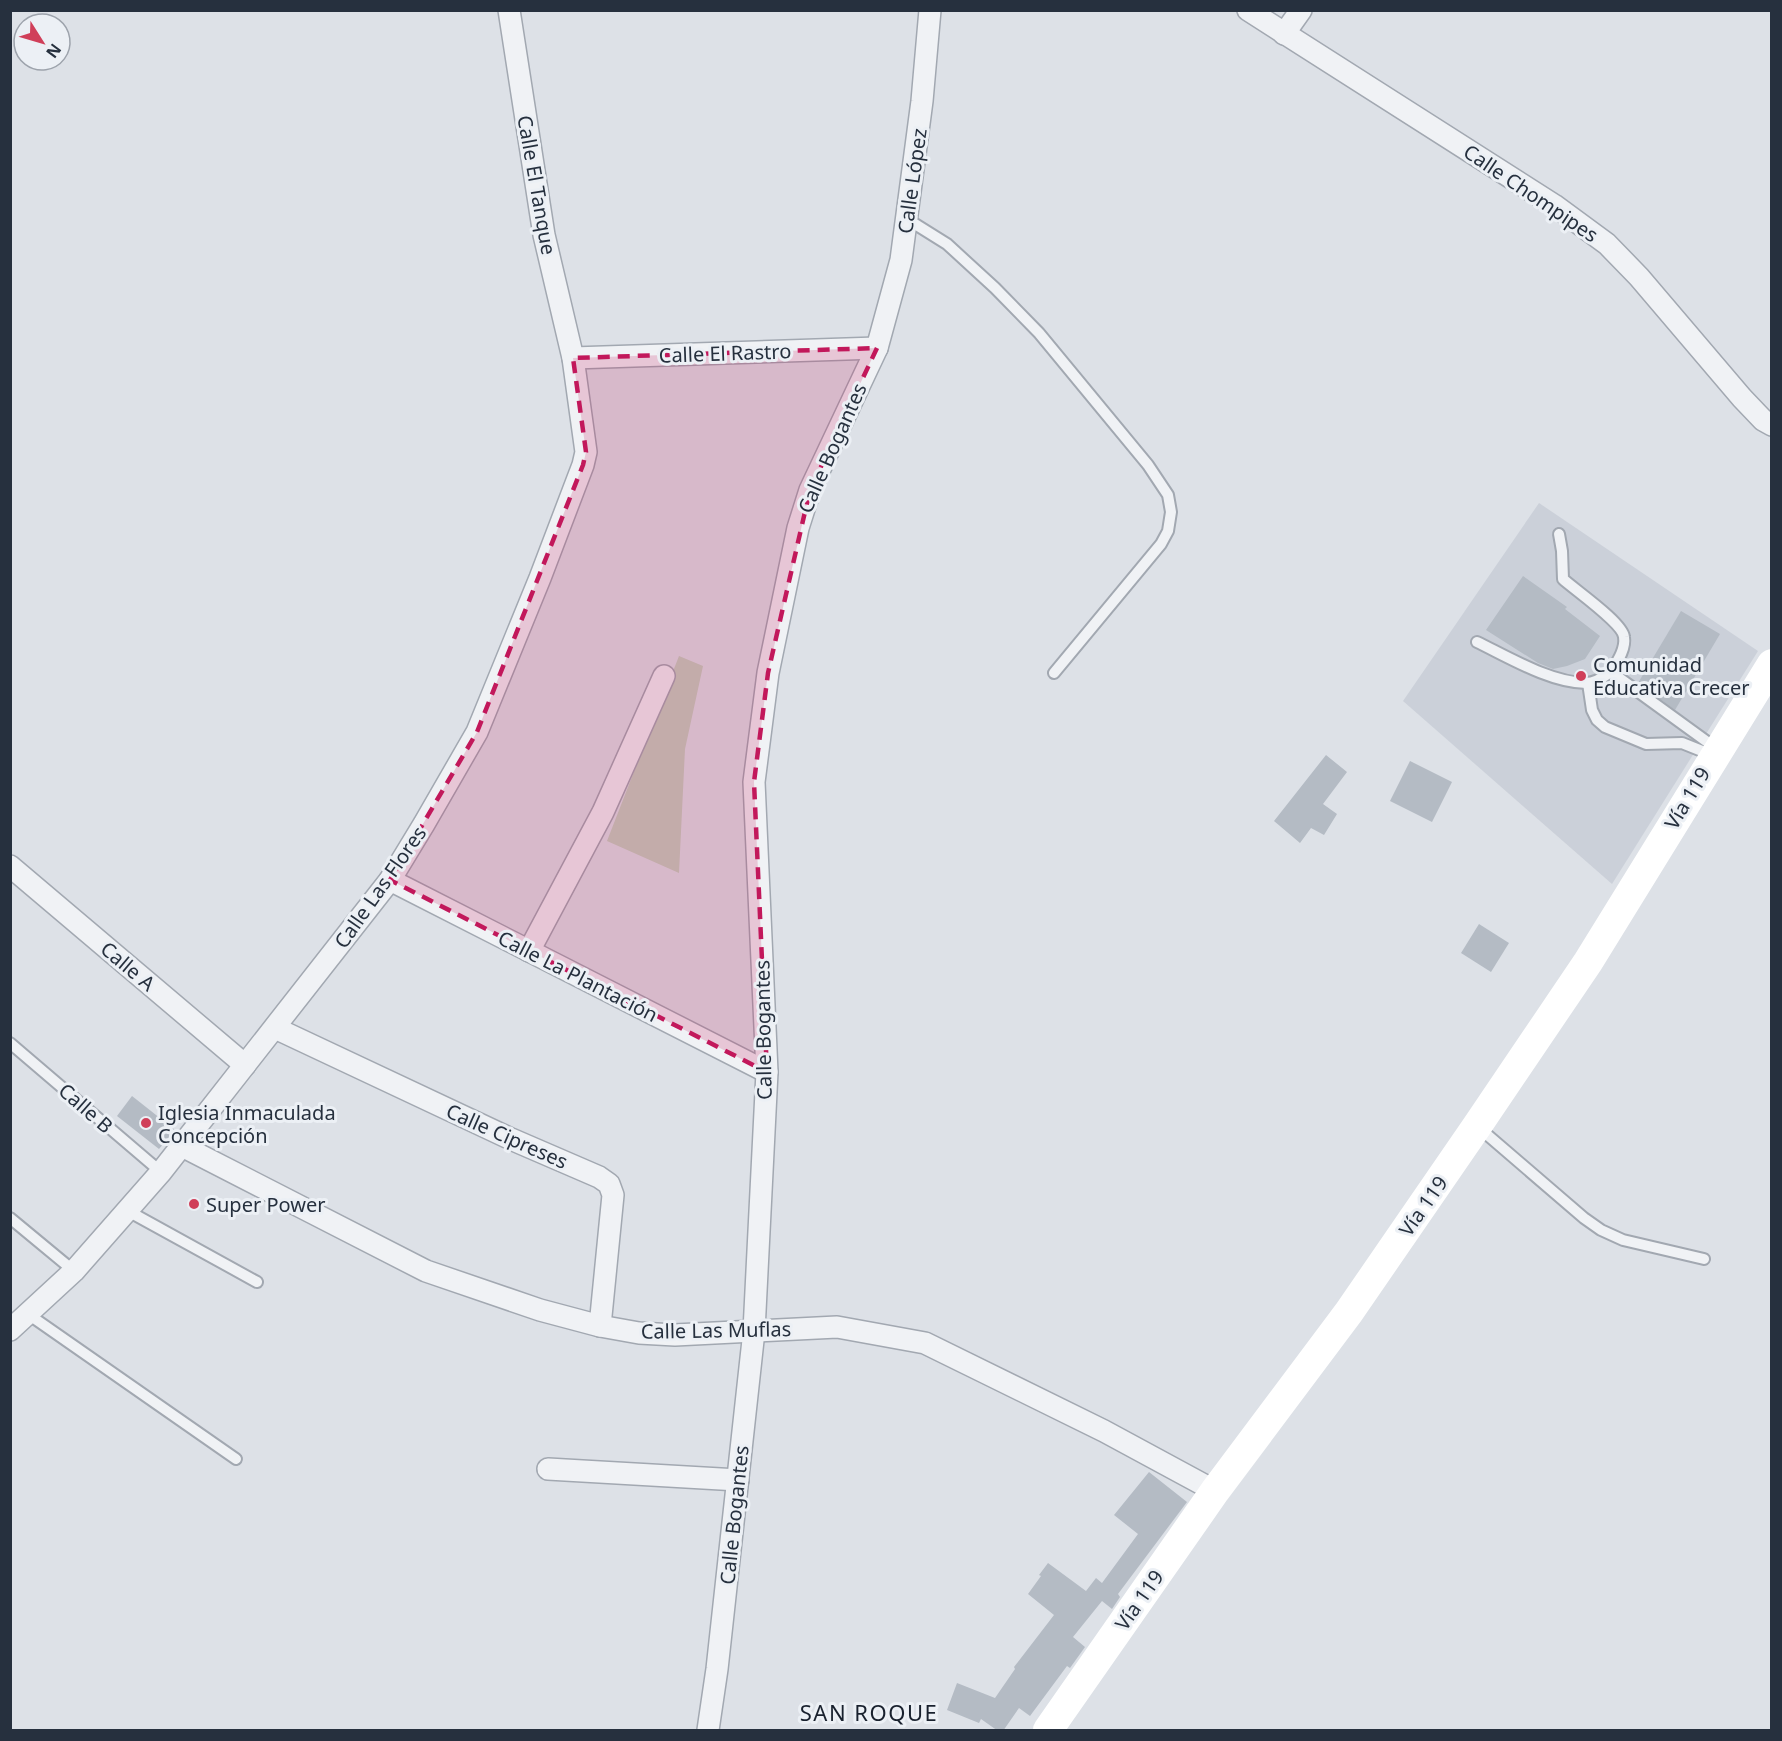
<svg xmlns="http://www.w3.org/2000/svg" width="1782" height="1741" viewBox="0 0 1782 1741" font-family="'Noto Sans',sans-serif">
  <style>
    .built { fill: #cbd0d9 }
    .green { fill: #c3d1be }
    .building { fill: #b4bbc4 }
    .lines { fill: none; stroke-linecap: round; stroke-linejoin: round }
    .service-casing { stroke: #a2a8b1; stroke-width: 14 }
    .minor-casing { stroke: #a2a8b1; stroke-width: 24 }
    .service { stroke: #f0f2f5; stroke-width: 10 }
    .minor { stroke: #f0f2f5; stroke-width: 21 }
    .secondary { stroke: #fff; stroke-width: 30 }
    .marked { fill: #c2185b; fill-opacity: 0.2; stroke: #c2185b; stroke-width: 4.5; stroke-dasharray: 12 8; stroke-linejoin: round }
    .poi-dot { fill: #d03f59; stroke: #ecf0f5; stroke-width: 2 }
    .labels { text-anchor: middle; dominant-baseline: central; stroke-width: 6; stroke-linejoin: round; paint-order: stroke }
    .street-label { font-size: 20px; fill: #26303e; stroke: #ecf0f5 }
    .poi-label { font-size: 20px; fill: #26303e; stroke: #ecf0f5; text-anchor: start }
    .quarter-label { font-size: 22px; letter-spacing: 1.5px; fill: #19212e; stroke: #ecf0f5 }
  </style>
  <rect width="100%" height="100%" fill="#dde1e7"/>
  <!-- built -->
  <path class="built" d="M1539 503 1758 651 1612 884 1403 701Z"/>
  <!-- green -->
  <path class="green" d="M679 656 703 666 685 749 679 873 607 841Z"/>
  <!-- building -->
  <g class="building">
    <path d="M1523 576 1567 607 1565 609 1600 636 1585 659 1567 666 1553 669 1538 663 1486 630Z"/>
    <path d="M1681 611 1720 634 1675 710 1638 683Z"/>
    <path d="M1326 755 1347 772 1323 804 1337 814 1324 835 1311 828 1300 843 1274 821Z"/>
    <path d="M1410 761 1452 782 1432 822 1390 801Z"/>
    <path d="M1479 924 1509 943 1491 972 1461 953Z"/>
    <path d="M132 1096 175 1130 159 1149 117 1116Z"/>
    <path d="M1149 1472 1187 1502 1118 1594 1120 1597 1112 1609 1102 1601 1073 1637 1085 1647 1070 1668 1067 1666 1030 1716 1019 1708 1003 1731H998L981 1719 979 1723 947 1710 957 1683 995 1698 1015 1669 1014 1667 1054 1615 1028 1594 1041 1576 1039 1575 1048 1563 1086 1591 1096 1578 1102 1583 1138 1534 1114 1515Z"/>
  </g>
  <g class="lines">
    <defs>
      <g id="service">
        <path d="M907 219 947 244 995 288 1039 333 1148 465 1168 495 1171 512 1168 531 1161 544 1054 673"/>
        <path d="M1559 534 1562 551 1563 579C1575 590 1623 623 1624 637 1626 649 1617 662 1611 672"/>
        <path d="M1477 642C1508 657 1551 683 1586 683 1595 683 1604 677 1611 672L1717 749"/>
        <path d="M1588 683 1592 710 1597 720 1605 727 1646 744 1682 743 1712 755"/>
        <path d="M10 1043 161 1172"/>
        <path d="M1477 1126 1584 1218 1601 1230 1623 1240 1704 1259"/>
        <path d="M128 1211 257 1282"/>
        <path d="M10 1218 74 1271"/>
        <path d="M28 1314 236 1459"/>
      </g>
      <g id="minor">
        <path d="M1248 10 1554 205 1607 244 1639 277 1742 398 1763 420 1772 425"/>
        <path d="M1284 34 1301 10"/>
        <path d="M573 358 877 348"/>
        <path d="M10 866 245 1065"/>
        <path d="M390 880 767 1072"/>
        <path d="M529 951 603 812 664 676"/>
        <path d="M275 1028 511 1139 599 1177 609 1184 613 1195 600 1326"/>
        <path d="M182 1146 426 1271 540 1310 600 1326 639 1333 675 1335 837 1327 925 1343 1104 1431 1215 1491"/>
        <path d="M10 1330 74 1271 161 1172 390 880 424 824 477 732 540 578 583 465 586 452 573 358 544 235 509 10"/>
        <path d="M548 1469 738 1480"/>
        <path d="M708 1730 717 1669 754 1331 767 1072 754 782 768 673 798 528 810 490 877 348 901 260 922 101 930 10"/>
      </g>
    </defs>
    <!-- service casing -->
    <use href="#service" class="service-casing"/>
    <!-- minor casing -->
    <use href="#minor" class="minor-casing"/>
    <!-- service -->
    <use href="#service" class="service"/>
    <!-- minor -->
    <use href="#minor" class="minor"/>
    <!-- secondary -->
    <path class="secondary" d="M1048 1730 1215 1491 1349 1312 1477 1126 1588 962 1772 664"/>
  </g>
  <!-- marked area -->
  <path class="marked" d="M877 348 810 490 768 673 754 782 767 1072 390 880 477 732 583 465 586 452 573 358Z"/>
  <!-- markers -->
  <g class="poi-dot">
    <circle cx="1581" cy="676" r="6"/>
    <circle cx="146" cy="1123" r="6"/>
    <circle cx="194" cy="1204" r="6"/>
  </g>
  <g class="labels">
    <!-- street labels -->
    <g class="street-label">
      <text transform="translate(912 181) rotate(-82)">Calle López</text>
      <text transform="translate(537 185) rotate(80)">Calle El Tanque</text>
      <text transform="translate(1531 193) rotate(34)">Calle Chompipes</text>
      <text transform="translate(725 353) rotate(-2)">Calle El Rastro</text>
      <text transform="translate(832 448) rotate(-66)">Calle Bogantes</text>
      <text transform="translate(1687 798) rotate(-59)">Vía 119</text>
      <text transform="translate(380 887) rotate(-55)">Calle Las Flores</text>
      <text transform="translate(128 966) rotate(40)">Calle A</text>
      <text transform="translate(578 976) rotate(27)">Calle La Plantación</text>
      <text transform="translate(763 1030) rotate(-91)">Calle Bogantes</text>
      <text transform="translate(86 1108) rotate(41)">Calle B</text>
      <text transform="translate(507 1136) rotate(24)">Calle Cipreses</text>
      <text transform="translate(1423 1206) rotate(-55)">Vía 119</text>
      <text transform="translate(716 1330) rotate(-1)">Calle Las Muflas</text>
      <text transform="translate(734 1515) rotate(-84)">Calle Bogantes</text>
      <text transform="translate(1139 1600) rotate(-55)">Vía 119</text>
    </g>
    <!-- poi labels -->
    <g class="poi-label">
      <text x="1593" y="664">Comunidad<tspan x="1593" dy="23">Educativa Crecer</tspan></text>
      <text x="158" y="1112">Iglesia Inmaculada<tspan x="158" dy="23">Concepción</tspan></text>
      <text x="206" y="1204">Super Power</text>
    </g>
    <!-- quarter labels -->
    <g class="quarter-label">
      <text x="869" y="1712">SAN ROQUE</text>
    </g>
  </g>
  <!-- border -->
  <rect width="1782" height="1741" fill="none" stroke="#26303e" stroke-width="24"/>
  <!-- north arrow -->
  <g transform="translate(42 42) rotate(127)"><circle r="28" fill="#ecf0f5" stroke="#9da3ac" stroke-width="1.5"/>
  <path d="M0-4.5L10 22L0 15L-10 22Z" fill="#d03f59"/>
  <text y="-9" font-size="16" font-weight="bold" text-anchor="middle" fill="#26303e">N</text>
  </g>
</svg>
